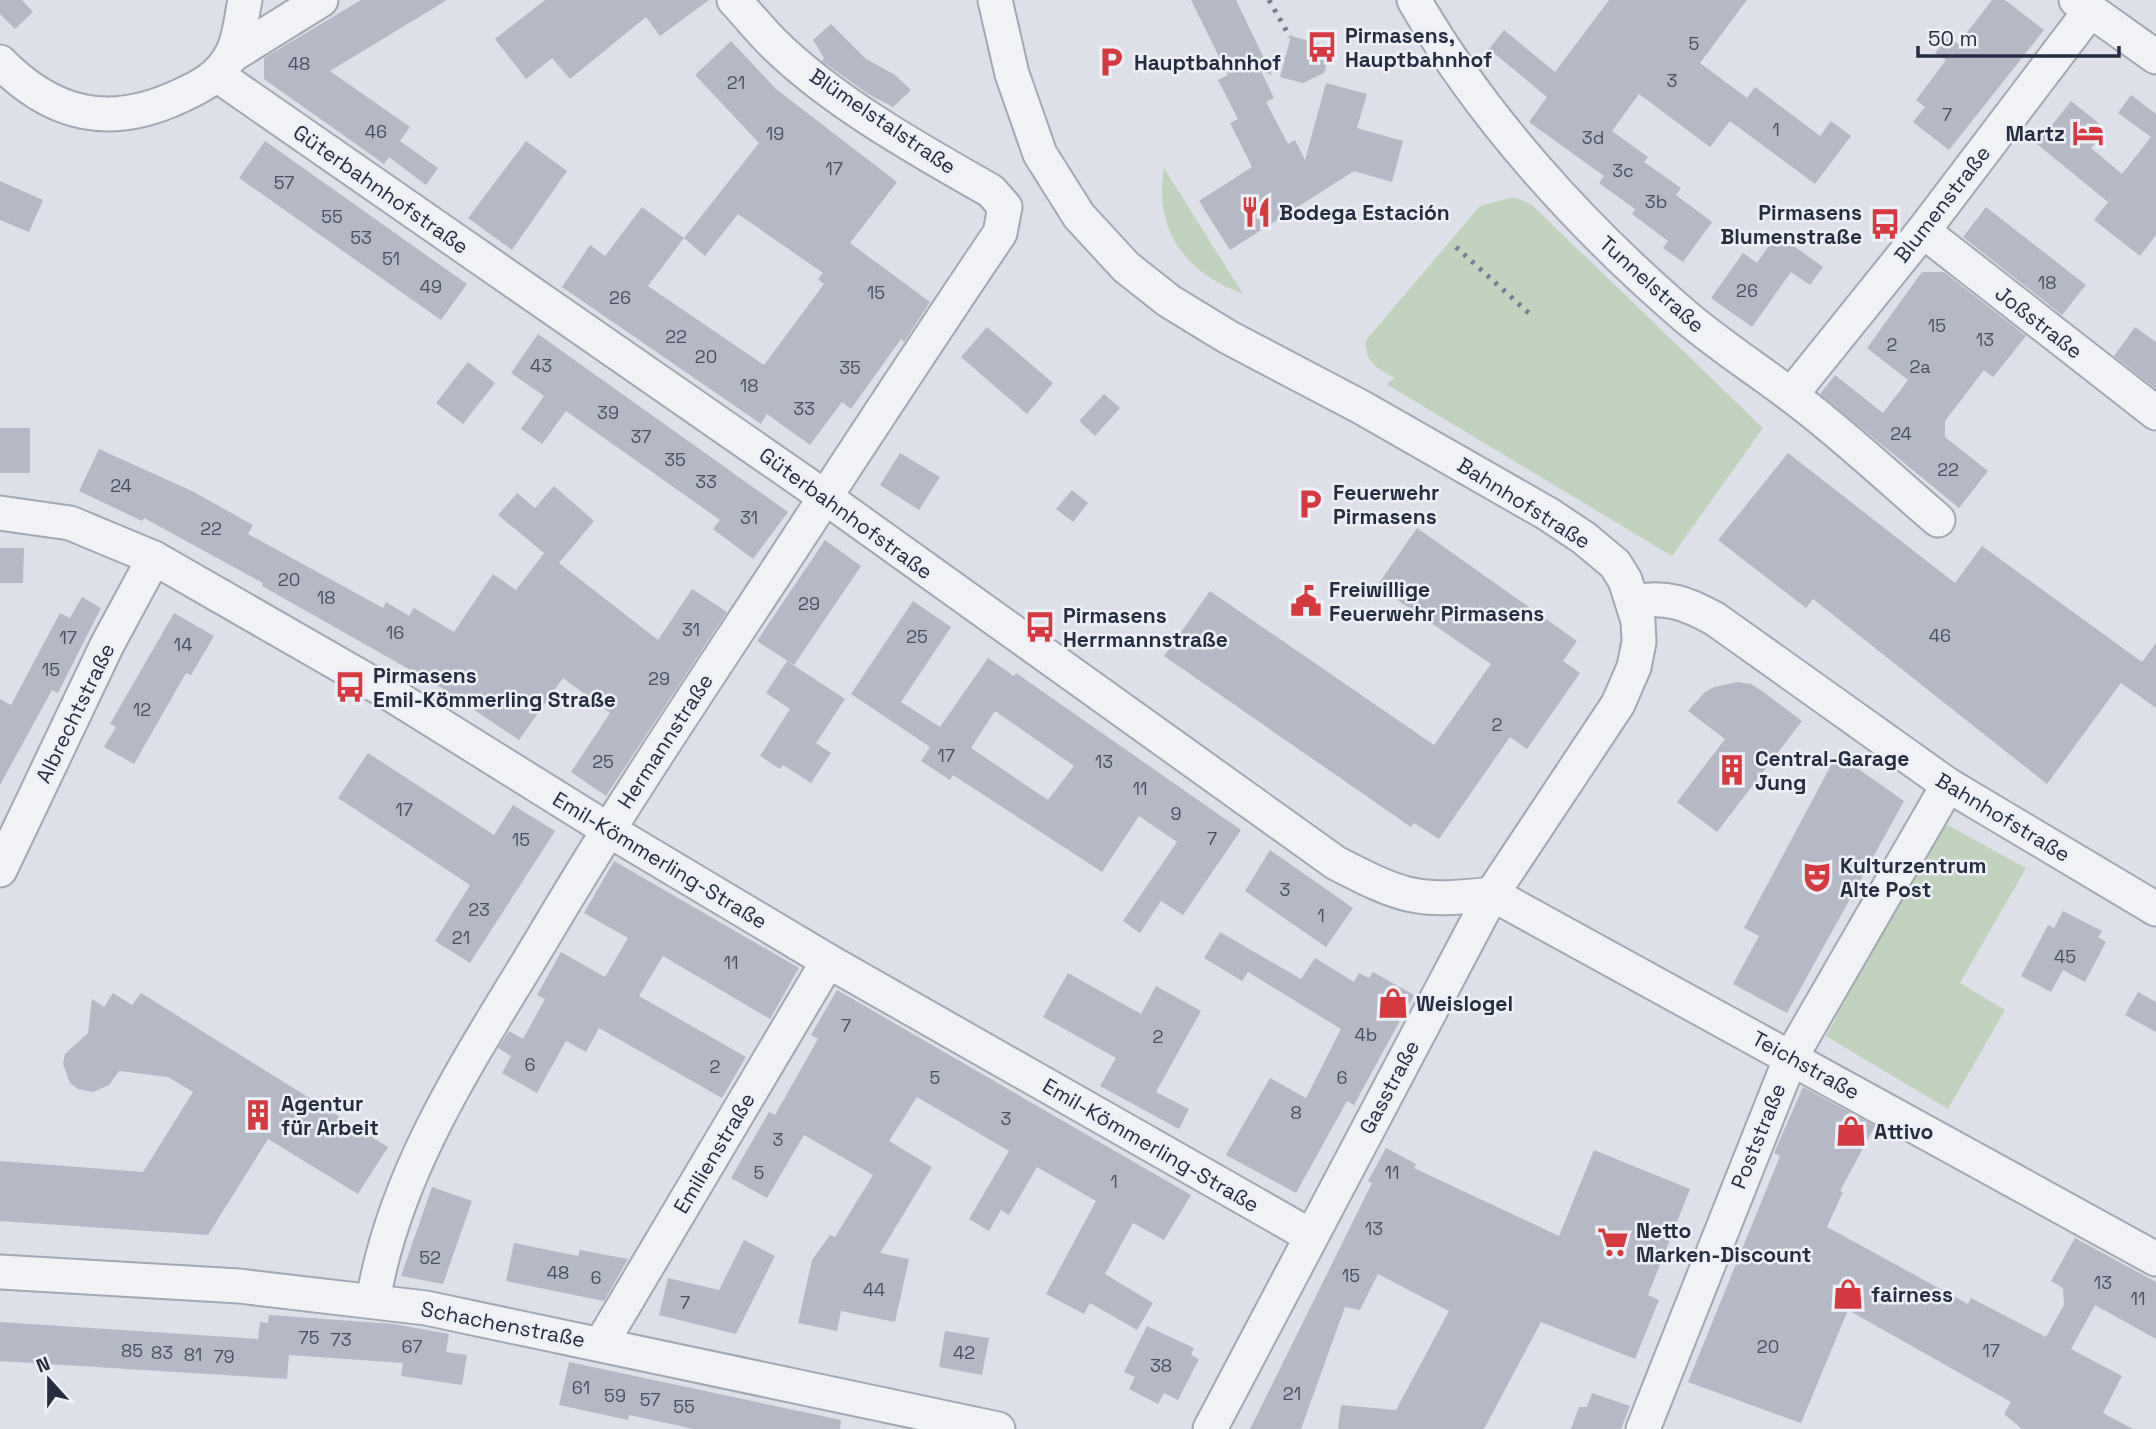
<svg xmlns="http://www.w3.org/2000/svg" width="2156" height="1429" viewBox="0 0 2156 1429" font-family="'Space Grotesk',sans-serif">
  <style>
    .green { fill: #c1d3be }
    .building { fill: #b4b9c5; fill-rule: evenodd }
    .lines { fill: none; stroke-linecap: round; stroke-linejoin: round }
    .minor-casing { stroke: #a2a7b2; stroke-width: 37 }
    .minor { stroke: #f0f2f6; stroke-width: 33 }
    .rail { stroke: #767e93; stroke-width: 5; stroke-dasharray: 3.5 7; stroke-linecap: butt }
    .labels { text-anchor: middle; dominant-baseline: central; stroke-width: 5; stroke-linejoin: round; paint-order: stroke }
    .number-label { font-size: 18px; fill: #4a5061 }
    .poi-label { font-size: 21px; font-weight: bold; fill: #262d40; stroke: #edf0f6; text-anchor: start }
    .street-label { font-size: 21px; fill: #262d40; stroke: #edf0f6 }
  </style>
  <rect width="100%" height="100%" fill="#dde0e8"/>
  <!-- green -->
  <g class="green">
    <path d="M1164 168 1243 294C1185 272 1154 232 1164 168Z"/>
    <path d="M1513 197 1531 204 1763 428 1672 556 1386 384 1395 378C1377 368 1364 363 1366 340L1480 206Z"/>
    <path d="M1942 822 2026 868 1960 983 2005 1010 1948 1109 1826 1036Z"/>
  </g>
  <!-- building -->
  <g class="building">
    <path d="M0 0H22L33 12 15 29 0 14Z"/>
    <path d="M361 0H447L330 71 410 127 400 141 438 168 426 185 389 157 384 164 264 79V58Z"/>
    <path d="M545 0H709L660 36 646 17 570 79 552 58 526 79 495 39Z"/>
    <path d="M1191 0H1236L1272 75 1261 71 1274 98 1266 102 1288 144 1295 140 1305 160 1326 83 1367 94 1357 128 1403 141 1392 182 1354 171 1230 250 1199 201 1252 167 1230 123 1238 119 1218 80 1228 75Z"/>
    <path d="M1609 0H1747L1700 63 1747 98 1755 87 1820 136 1831 121 1851 136 1815 184 1730 121 1710 147 1639 94 1612 131 1648 157 1644 162 1681 188 1676 195 1712 222 1683 262 1663 248 1668 241 1632 214 1635 209 1599 183 1604 176 1529 122 1547 97 1489 49 1504 30 1555 72Z"/>
    <path d="M1992 0H2005L2044 30 1949 150 1913 122 1925 107 1916 100 1946 60 1935 53 1948 37 1958 44Z"/>
    <path d="M831 24 866 59 895 75 911 90 893 107 868 94 822 61 824 58 813 40Z"/>
    <path d="M1291 36 1332 47 1324 73 1303 83 1280 77Z"/>
    <path d="M731 41 776 89 897 182 850 243 930 302 904 342 901 339 851 409 842 402 810 445 767 414 761 424 562 287 590 245 605 256 642 207 684 238 759 143 695 75ZM738 214 823 273 818 279 824 284 764 365 648 286 684 238 705 256Z"/>
    <path d="M2131 95 2156 114V235L2140 256 2094 220 2108 202 2037 144 2071 101 2106 129 2091 148 2122 174 2151 137 2118 113Z"/>
    <path d="M265 141 467 284 441 320 239 178Z"/>
    <path d="M526 141 567 171 512 250 468 218Z"/>
    <path d="M0 181 43 200 29 232 0 220Z"/>
    <path d="M1986 207 2086 285 2062 315 1963 237Z"/>
    <path d="M1777 234 1823 267 1810 285 1791 272 1752 327 1711 298 1743 253 1757 263Z"/>
    <path d="M1922 272H1944L2026 336 1993 377 1984 370 1945 421V437L1988 471 1959 508 1820 394 1835 375 1883 413 1908 380 1867 348Z"/>
    <path d="M987 327 1053 383 1027 414 961 357Z"/>
    <path d="M2135 327 2156 342V389L2114 356Z"/>
    <path d="M538 334 788 512 753 559 713 529 720 520 566 411 542 444 521 429 544 396 511 373Z"/>
    <path d="M468 362 495 383 463 424 436 403Z"/>
    <path d="M1104 394 1120 408 1095 436 1079 421Z"/>
    <rect x="0" y="428" width="30" height="45"/>
    <path d="M99 449 192 491 253 525 248 534 383 608 386 602 409 616 414 608 454 632 493 574 516 590 544 553 498 515 517 493 535 508 554 486 594 521 559 563 658 640 692 589 727 612 606 796 571 772 610 713 563 678 519 740 437 685 262 586 263 583 144 518 142 521 79 491Z"/>
    <path d="M900 453 940 477 919 510 880 485Z"/>
    <path d="M1788 453 1955 583 1982 546 2142 662 2156 643V708L2121 683 2047 784 1813 599 1806 608 1718 540Z"/>
    <path d="M1072 490 1088 503 1073 522 1056 509Z"/>
    <path d="M1417 528 1577 641 1563 661 1580 673 1527 749 1510 737 1439 839 1414 823 1411 827 1164 656 1210 591 1434 745 1491 664 1377 586Z"/>
    <path d="M825 540 861 566 794 665 757 641Z"/>
    <path d="M0 548H24L23 583H0Z"/>
    <path d="M82 597 101 608 58 693 52 690 0 785V699L11 705 60 613 70 618Z"/>
    <path d="M913 601 951 627 901 702 940 727 988 658 1014 676 1016 673 1241 830 1183 915 1161 901 1140 933 1123 921 1177 842 1139 816 1102 872 953 775 950 780 921 761 930 747 851 694ZM995 711 1074 766 1048 800 971 748Z"/>
    <path d="M174 613 214 636 191 675 186 673 134 764 104 747 116 727 110 724Z"/>
    <path d="M787 661 845 699 816 743 831 753 811 783 783 765 780 769 760 756 790 709 766 693Z"/>
    <path d="M1738 682 1751 684 1762 691 1802 721 1717 832 1677 802 1725 739 1688 711 1705 692 1714 687Z"/>
    <path d="M368 753 494 835 513 805 555 831 470 963 435 941 470 885 338 798Z"/>
    <path d="M1837 754 1904 801 1787 1013 1733 984 1759 936 1744 928Z"/>
    <path d="M1270 850 1353 908 1326 947 1245 891Z"/>
    <path d="M614 861 799 968 770 1019 663 956 639 996 746 1057 722 1098 599 1028 586 1052 566 1041 537 1093 502 1073 511 1056 498 1048 509 1031 523 1039 545 999 537 995 561 952 605 977 628 938 584 913Z"/>
    <path d="M2063 911 2102 931 2098 937 2106 942 2085 982 2063 970 2051 992 2021 976 2048 925 2054 928Z"/>
    <path d="M1220 932 1301 979 1315 958 1354 982 1359 973 1369 978 1373 972 1414 995 1354 1105 1347 1101 1296 1193 1226 1155 1270 1078 1306 1098 1341 1029 1248 972 1242 981 1204 958Z"/>
    <path d="M1068 973 1141 1014 1156 986 1201 1011 1156 1092 1189 1109 1179 1129 1100 1086 1116 1058 1043 1017Z"/>
    <path d="M837 990 1191 1195 1164 1240 1133 1223 1105 1274 1153 1303 1137 1330 1090 1303 1084 1314 1046 1294 1096 1201 1037 1167 1009 1215 1001 1210 989 1231 969 1219 1009 1151 917 1097 889 1141 932 1167 880 1253 909 1259 895 1322 841 1311 837 1331 798 1323 812 1260 830 1235 835 1237 873 1175 804 1135 767 1198 731 1178 769 1112 775 1115 818 1039 811 1035Z"/>
    <path d="M2138 992 2156 1002V1032L2125 1015Z"/>
    <path d="M113 993 132 1005 141 993 388 1147 358 1194 268 1139 208 1235 0 1221V1161L143 1172 193 1092 168 1077 119 1071 109 1085 93 1092 78 1089 70 1083 63 1064 65 1054 88 1033 92 999 104 1007Z"/>
    <path d="M1803 1087 1875 1126 1840 1191 1843 1192 1827 1227 1968 1304 1971 1298 2046 1337 2064 1305 2063 1288 2051 1281 2075 1238 2156 1282V1339L2095 1305 2071 1349 2122 1376 2103 1413 2133 1429H2022L2004 1414 2011 1402 1848 1310 1801 1423 1688 1382 1780 1156 1774 1153Z"/>
    <path d="M1386 1148 1416 1164 1414 1168 1559 1236 1594 1150 1690 1189 1648 1295 1659 1300 1635 1359 1541 1322 1484 1429H1338L1341 1405 1396 1410 1449 1311 1378 1274 1360 1310 1345 1307 1301 1429H1250L1372 1183 1368 1181Z"/>
    <path d="M432 1187 472 1201 443 1284 401 1276Z"/>
    <path d="M744 1240 775 1256 736 1334 659 1315 668 1278 719 1290Z"/>
    <path d="M514 1243 578 1256 580 1250 628 1259 604 1301 506 1281Z"/>
    <path d="M269 1315 394 1324 449 1334 446 1352 467 1355 462 1385 401 1376 403 1363 289 1355 287 1379 0 1361V1322L258 1339 260 1322 268 1323Z"/>
    <path d="M1147 1326 1194 1348 1191 1355 1199 1359 1178 1400 1164 1393 1158 1404 1129 1389 1135 1377 1124 1372Z"/>
    <path d="M945 1331 989 1338 982 1375 939 1367Z"/>
    <path d="M569 1362 841 1420 840 1429H694L629 1415 628 1420 559 1405Z"/>
    <path d="M1592 1393 1630 1406 1621 1429H1571L1579 1407H1587Z"/>
  </g>
  <g class="lines">
    <defs>
      <g id="minor">
        <path d="M995 0 1012 74 1040 154 1079 216 1126 267 1169 301 1228 337 1361 407 1548 514 1584 538 1615 564 1625 580 1638 621 1639 642 1634 667 1618 704 1492 894 1210 1429"/>
        <path d="M1414 0C1480 115 1578 223 1678 310 1714 342 1754 367 1792 396 1843 434 1890 479 1938 520"/>
        <path d="M2076 0 2156 57"/>
        <path d="M231 56 321 0"/>
        <path d="M0 62C53 116 110 129 180 96 200 87 219 77 230 57 240 41 241 18 245 0"/>
        <path d="M217 75 825 497 1336 863C1402 897 1417 903 1492 894"/>
        <path d="M1923 231 2156 413"/>
        <path d="M1791 395 1923 231 2090 11"/>
        <path d="M0 513 70 523 154 558 389 693 607 829 828 961 1311 1236"/>
        <path d="M1634 602C1666 595 1688 604 1715 619L1948 785 2156 909"/>
        <path d="M0 870 107 645 154 558"/>
        <path d="M1492 894 2156 1259"/>
        <path d="M0 1272 239 1286 426 1308 998 1429"/>
        <path d="M373 1301C395 1168 473 1054 541 941 614 817 694 697 773 577 848 462 923 347 1000 233L1005 207 991 191C919 150 833 102 774 44 760 30 747 14 734 0"/>
        <path d="M601 1344 828 961"/>
        <path d="M1643 1429 1791 1057 1948 785"/>
      </g>
    </defs>
    <!-- minor casing -->
    <use href="#minor" class="minor-casing"/>
    <!-- minor -->
    <use href="#minor" class="minor"/>
    <!-- rail -->
    <g class="rail">
      <path d="M1269 0 1290 37"/>
      <path d="M1456 247 1532 316"/>
    </g>
  </g>
  <!-- icons -->
  <defs>
    <symbol id="bus-bare" viewBox="-9 -9 18 18"><path d="M-5-6H5V4H4V6H2V4H-2V6H-4V4H-5ZM-3.5-4V0h7V-4ZM-3.5 1.2v1.5H-2V1.2ZM2 1.2v1.5H3.5V1.2Z" fill="#d53a41" stroke="#edf0f6" stroke-width="2.5" paint-order="stroke"/></symbol>
    <symbol id="parking-bare" viewBox="-9 -9 18 18"><path d="M-3.5-5.5H1a3.5 3.5 0 0 1 0 7H-1V5.5H-3.5ZM-1-3.4V-.6H.8a1.4 1.4 0 0 0 0-2.8Z" fill="#d53a41" stroke="#edf0f6" stroke-width="2.5" paint-order="stroke"/></symbol>
    <symbol id="hotel-bare" viewBox="-9 -9 18 18"><path d="M-6-4.5h1.5V1H6V5H4.5V3h-9V5H-6ZM-4 0a1.8 1.8 0 1 1 3.6 0ZM.5 0V-2.5h3Q6-2.5 6 0Z" fill="#d53a41" stroke="#edf0f6" stroke-width="2.5" paint-order="stroke"/></symbol>
    <symbol id="restaurant-bare" viewBox="-9 -9 18 18"><path d="M-5-6h1v4h1v-4h1v4h1v-4h1v5L-1.5 .5V6h-2V.5L-5-1ZM5-6V6H3V1.5H1.5Q1.5-4 5-6Z" fill="#d53a41" stroke="#edf0f6" stroke-width="2.5" paint-order="stroke"/></symbol>
    <symbol id="civic-bare" viewBox="-9 -9 18 18"><path d="M-.6-6.5H3V-4.5H.6V-3L4-1V1h2V6H-6V1h2V-1L-.6-3ZM-1.2 2.5V6h2.4V2.5Z" fill="#d53a41" stroke="#edf0f6" stroke-width="2.5" paint-order="stroke"/></symbol>
    <symbol id="building-bare" viewBox="-9 -9 18 18"><path d="M-4-6H4V6H1V3H-1V6H-4ZM-2.5-4.3h1.7v1.8h-1.7ZM.8-4.3h1.7v1.8H.8ZM-2.5-1h1.7V.8h-1.7ZM.8-1h1.7V.8H.8Z" fill="#d53a41" stroke="#edf0f6" stroke-width="2.5" paint-order="stroke"/></symbol>
    <symbol id="theatre-bare" viewBox="-9 -9 18 18"><path d="M-5-5.5Q0-4 5-5.5V0Q5 5 0 6Q-5 5-5 0ZM-3.3-2.5H-1v1.5H-3.3ZM1-2.5H3.3v1.5H1ZM-2.8 1Q0 5.5 2.8 1Z" fill="#d53a41" stroke="#edf0f6" stroke-width="2.5" paint-order="stroke"/></symbol>
    <symbol id="shop-bare" viewBox="-9 -9 18 18"><path d="M-5-2.5h2.3a2.7 3.5 0 0 1 5.4 0H5L5.5 6h-11ZM-1.5-2.5h3a1.5 2.3 0 0 0-3 0Z" fill="#d53a41" stroke="#edf0f6" stroke-width="2.5" paint-order="stroke"/></symbol>
    <symbol id="supermarket-bare" viewBox="-9 -9 18 18"><path d="M-6-5.5h2.5l.6 2H6L4.5 2H-2.5L-4.4-4H-6ZM-1.5 3.2a1.3 1.3 0 1 0 .1 0ZM3 3.2a1.3 1.3 0 1 0 .1 0Z" fill="#d53a41" stroke="#edf0f6" stroke-width="2.5" paint-order="stroke"/></symbol>
  </defs>
  <g fill-rule="evenodd">
    <use href="#bus-bare" x="1300" y="25" width="44" height="44"/>
    <use href="#parking-bare" x="1089" y="40" width="44" height="44"/>
    <use href="#hotel-bare" x="2066" y="111" width="44" height="44"/>
    <use href="#restaurant-bare" x="1234" y="190" width="44" height="44"/>
    <use href="#bus-bare" x="1863" y="202" width="44" height="44"/>
    <use href="#parking-bare" x="1288" y="482" width="44" height="44"/>
    <use href="#civic-bare" x="1284" y="579" width="44" height="44"/>
    <use href="#bus-bare" x="1018" y="605" width="44" height="44"/>
    <use href="#bus-bare" x="328" y="665" width="44" height="44"/>
    <use href="#building-bare" x="1710" y="748" width="44" height="44"/>
    <use href="#theatre-bare" x="1795" y="855" width="44" height="44"/>
    <use href="#shop-bare" x="1371" y="981" width="44" height="44"/>
    <use href="#building-bare" x="236" y="1093" width="44" height="44"/>
    <use href="#shop-bare" x="1829" y="1109" width="44" height="44"/>
    <use href="#supermarket-bare" x="1591" y="1220" width="44" height="44"/>
    <use href="#shop-bare" x="1826" y="1272" width="44" height="44"/>
  </g>
  <g class="labels">
    <!-- number labels -->
    <g class="number-label">
      <text x="1694" y="43">5</text>
      <text x="299" y="63">48</text>
      <text x="1672" y="80">3</text>
      <text x="736" y="82">21</text>
      <text x="1947" y="114">7</text>
      <text x="1776" y="129">1</text>
      <text x="376" y="131">46</text>
      <text x="775" y="133">19</text>
      <text x="1593" y="137">3d</text>
      <text x="834" y="168">17</text>
      <text x="1623" y="170">3c</text>
      <text x="284" y="182">57</text>
      <text x="1656" y="201">3b</text>
      <text x="332" y="216">55</text>
      <text x="361" y="237">53</text>
      <text x="391" y="258">51</text>
      <text x="2047" y="282">18</text>
      <text x="431" y="286">49</text>
      <text x="1747" y="290">26</text>
      <text x="876" y="292">15</text>
      <text x="620" y="297">26</text>
      <text x="1937" y="325">15</text>
      <text x="676" y="336">22</text>
      <text x="1985" y="339">13</text>
      <text x="1892" y="344">2</text>
      <text x="706" y="356">20</text>
      <text x="541" y="365">43</text>
      <text x="1920" y="366">2a</text>
      <text x="850" y="367">35</text>
      <text x="749" y="385">18</text>
      <text x="804" y="408">33</text>
      <text x="608" y="412">39</text>
      <text x="1901" y="433">24</text>
      <text x="641" y="436">37</text>
      <text x="675" y="459">35</text>
      <text x="1948" y="469">22</text>
      <text x="706" y="481">33</text>
      <text x="121" y="485">24</text>
      <text x="749" y="517">31</text>
      <text x="211" y="528">22</text>
      <text x="289" y="579">20</text>
      <text x="326" y="597">18</text>
      <text x="809" y="603">29</text>
      <text x="691" y="629">31</text>
      <text x="395" y="632">16</text>
      <text x="1940" y="635">46</text>
      <text x="917" y="636">25</text>
      <text x="68" y="637">17</text>
      <text x="183" y="644">14</text>
      <text x="51" y="669">15</text>
      <text x="659" y="678">29</text>
      <text x="142" y="709">12</text>
      <text x="1497" y="724">2</text>
      <text x="946" y="755">17</text>
      <text x="603" y="761">25</text>
      <text x="1104" y="761">13</text>
      <text x="1140" y="788">11</text>
      <text x="404" y="809">17</text>
      <text x="1176" y="813">9</text>
      <text x="1212" y="838">7</text>
      <text x="521" y="839">15</text>
      <text x="1285" y="889">3</text>
      <text x="479" y="909">23</text>
      <text x="1321" y="915">1</text>
      <text x="461" y="937">21</text>
      <text x="2065" y="956">45</text>
      <text x="731" y="962">11</text>
      <text x="846" y="1025">7</text>
      <text x="1366" y="1034">4b</text>
      <text x="1158" y="1036">2</text>
      <text x="530" y="1064">6</text>
      <text x="715" y="1066">2</text>
      <text x="935" y="1077">5</text>
      <text x="1342" y="1077">6</text>
      <text x="1296" y="1112">8</text>
      <text x="1006" y="1118">3</text>
      <text x="778" y="1139">3</text>
      <text x="759" y="1172">5</text>
      <text x="1392" y="1172">11</text>
      <text x="1114" y="1181">1</text>
      <text x="1374" y="1228">13</text>
      <text x="430" y="1257">52</text>
      <text x="558" y="1272">48</text>
      <text x="1351" y="1275">15</text>
      <text x="596" y="1277">6</text>
      <text x="2103" y="1282">13</text>
      <text x="874" y="1289">44</text>
      <text x="2138" y="1298">11</text>
      <text x="685" y="1302">7</text>
      <text x="309" y="1337">75</text>
      <text x="341" y="1339">73</text>
      <text x="412" y="1346">67</text>
      <text x="1768" y="1346">20</text>
      <text x="132" y="1350">85</text>
      <text x="1991" y="1350">17</text>
      <text x="162" y="1352">83</text>
      <text x="964" y="1352">42</text>
      <text x="193" y="1354">81</text>
      <text x="224" y="1356">79</text>
      <text x="1161" y="1365">38</text>
      <text x="581" y="1387">61</text>
      <text x="1292" y="1393">21</text>
      <text x="615" y="1395">59</text>
      <text x="650" y="1399">57</text>
      <text x="684" y="1406">55</text>
    </g>
    <!-- poi labels -->
    <g class="poi-label">
      <text x="1345" y="35">Pirmasens,<tspan x="1345" dy="24">Hauptbahnhof</tspan></text>
      <text x="1134" y="62">Hauptbahnhof</text>
      <text x="2065" y="133" text-anchor="end">Martz</text>
      <text x="1279" y="212">Bodega Estación</text>
      <text x="1862" y="212" text-anchor="end">Pirmasens<tspan x="1862" dy="24">Blumenstraße</tspan></text>
      <text x="1333" y="492">Feuerwehr<tspan x="1333" dy="24">Pirmasens</tspan></text>
      <text x="1329" y="589">Freiwillige<tspan x="1329" dy="24">Feuerwehr Pirmasens</tspan></text>
      <text x="1063" y="615">Pirmasens<tspan x="1063" dy="24">Herrmannstraße</tspan></text>
      <text x="373" y="675">Pirmasens<tspan x="373" dy="24">Emil-Kömmerling Straße</tspan></text>
      <text x="1755" y="758">Central-Garage<tspan x="1755" dy="24">Jung</tspan></text>
      <text x="1840" y="865">Kulturzentrum<tspan x="1840" dy="24">Alte Post</tspan></text>
      <text x="1416" y="1003">Weislogel</text>
      <text x="281" y="1103">Agentur<tspan x="281" dy="24">für Arbeit</tspan></text>
      <text x="1874" y="1131">Attivo</text>
      <text x="1636" y="1230">Netto<tspan x="1636" dy="24">Marken-Discount</tspan></text>
      <text x="1871" y="1294">fairness</text>
    </g>
    <!-- street labels -->
    <g class="street-label">
      <text transform="translate(883 121) rotate(34)">Blümelstalstraße</text>
      <text transform="translate(381 189) rotate(35)">Güterbahnhofstraße</text>
      <text transform="translate(1942 204) rotate(-52)">Blumenstraße</text>
      <text transform="translate(1652 284) rotate(42)">Tunnelstraße</text>
      <text transform="translate(2039 322) rotate(38)">Joßstraße</text>
      <text transform="translate(1524 503) rotate(32)">Bahnhofstraße</text>
      <text transform="translate(846 513) rotate(36)">Güterbahnhofstraße</text>
      <text transform="translate(75 713) rotate(-64)">Albrechtstraße</text>
      <text transform="translate(665 741) rotate(-57)">Hermannstraße</text>
      <text transform="translate(2003 817) rotate(31)">Bahnhofstraße</text>
      <text transform="translate(660 860) rotate(31)">Emil-Kömmerling-Straße</text>
      <text transform="translate(1806 1065) rotate(29)">Teichstraße</text>
      <text transform="translate(1389 1087) rotate(-62)">Gasstraße</text>
      <text transform="translate(1758 1136) rotate(-68)">Poststraße</text>
      <text transform="translate(1151 1145) rotate(30)">Emil-Kömmerling-Straße</text>
      <text transform="translate(714 1153) rotate(-59)">Emilienstraße</text>
      <text transform="translate(503 1324) rotate(11)">Schachenstraße</text>
    </g>
  </g>
  <!-- north arrow -->
  <g transform="translate(49 1380) rotate(339)" stroke="#edf0f6" stroke-width="5" paint-order="stroke">
  <path d="M0-5L12 26L0 18L-12 26Z" fill="#262d40"/>
  <text y="-10" font-size="19" font-weight="bold" text-anchor="middle" fill="#262d40">N</text>
  </g>
  <!-- scale -->
  <path d="M1918 46v10h201v-10" fill="none" stroke="#262d40" stroke-width="3.5"/>
  <text x="1928" y="46" font-size="21" fill="#262d40" stroke="#edf0f6" stroke-width="5" paint-order="stroke">50 m</text>
</svg>
